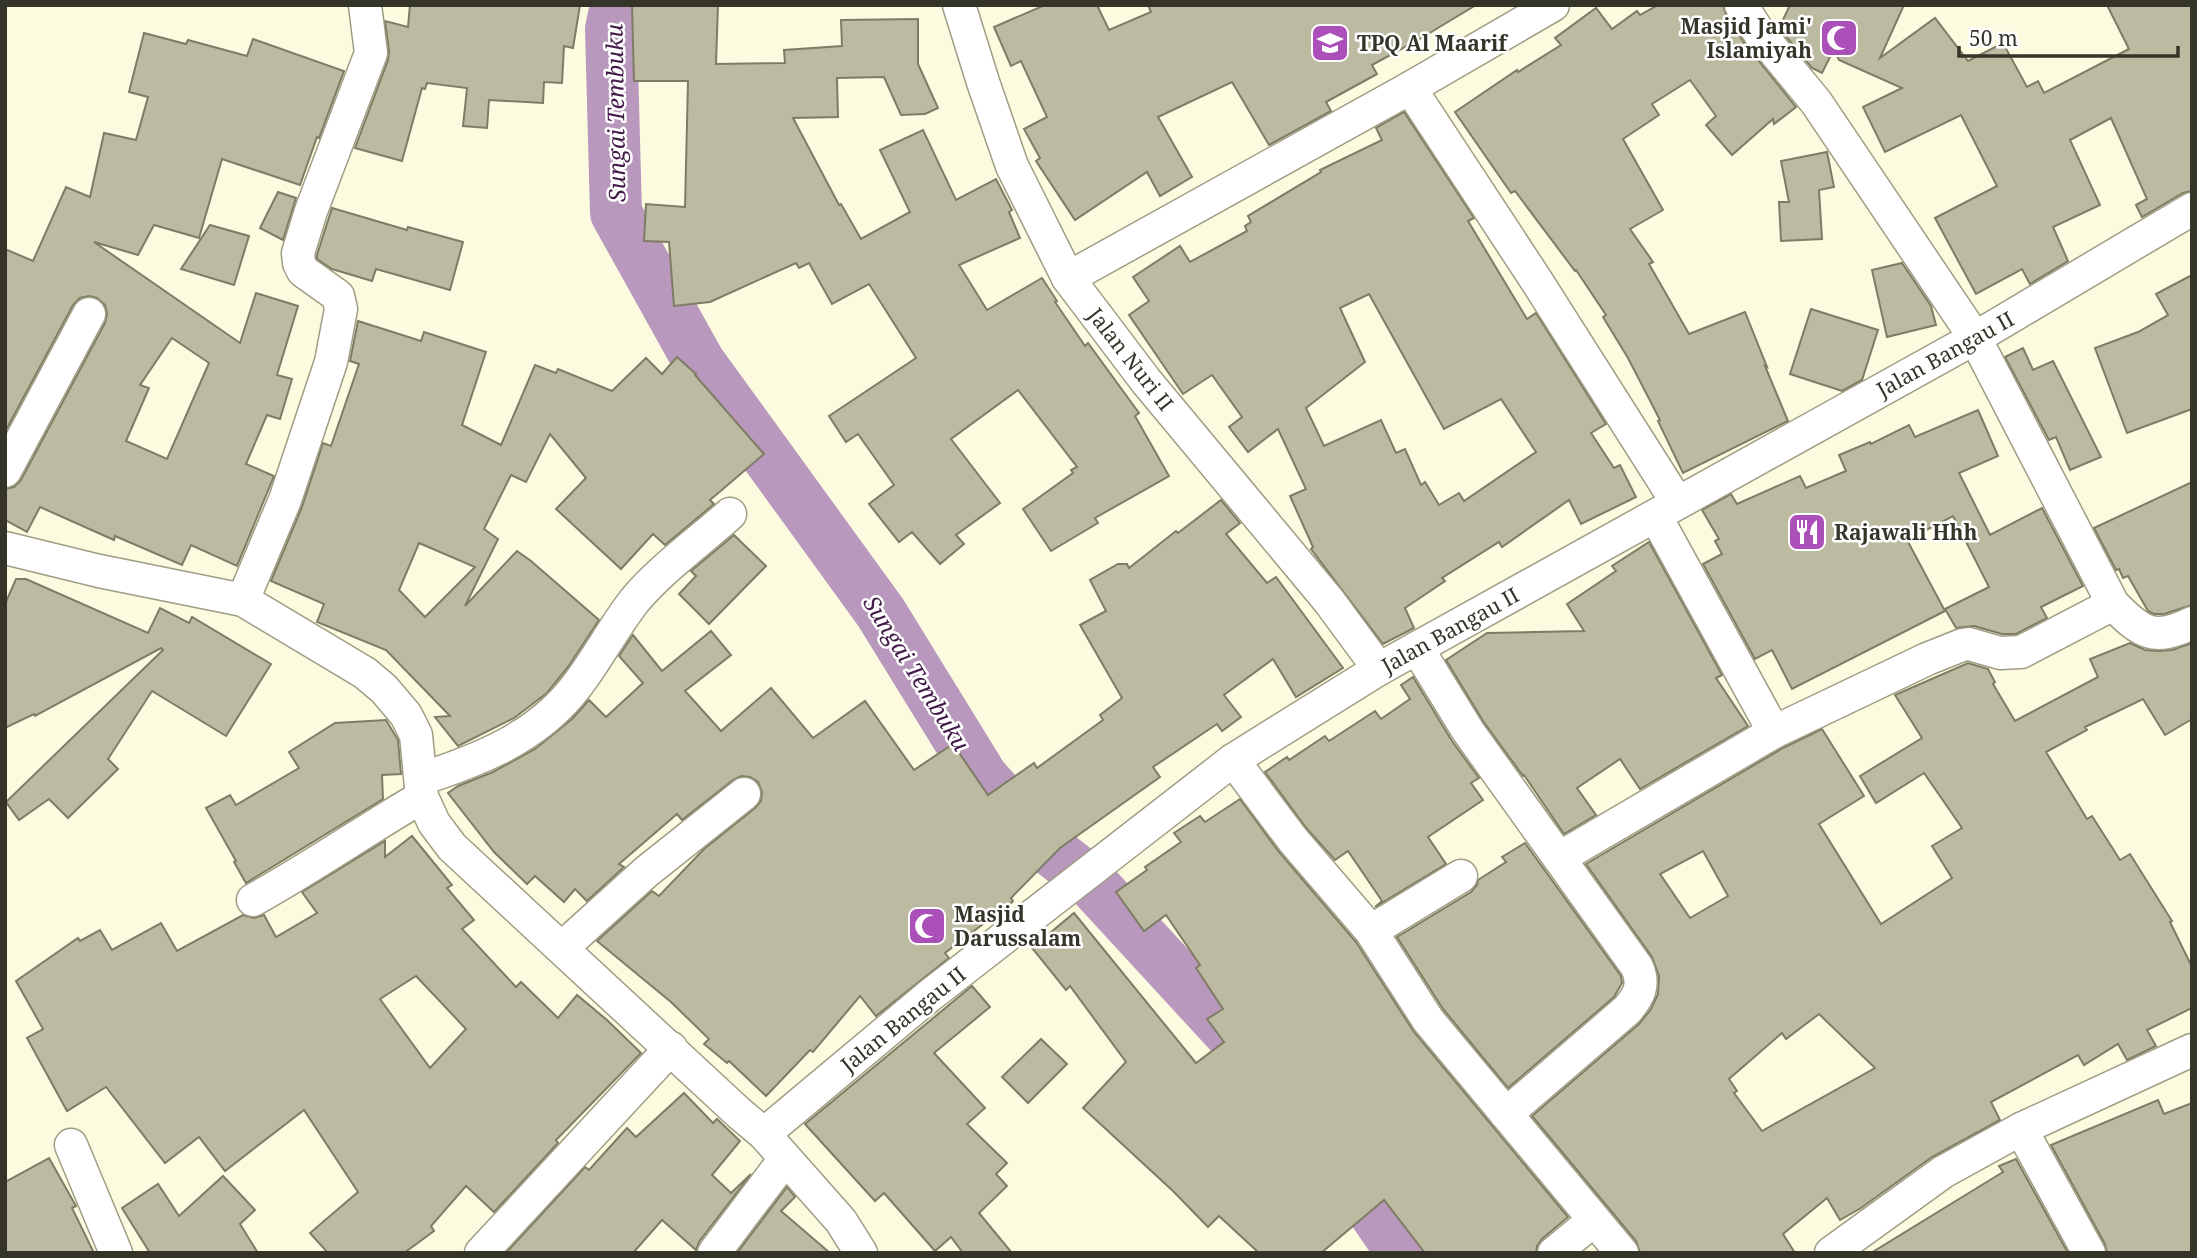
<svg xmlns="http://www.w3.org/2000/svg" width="2197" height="1258" viewBox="0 0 2197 1258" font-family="'Noto Serif',serif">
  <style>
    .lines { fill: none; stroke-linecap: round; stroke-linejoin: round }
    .river { stroke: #b898bc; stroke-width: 52 }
    .building { fill: #bcbaa1; stroke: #7e7c64; stroke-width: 2; fill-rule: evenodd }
    .minor-casing { stroke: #9f9d84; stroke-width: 35 }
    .minor { stroke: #fff; stroke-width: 32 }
    .labels { text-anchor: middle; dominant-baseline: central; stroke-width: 5; stroke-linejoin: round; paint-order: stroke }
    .poi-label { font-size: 21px; font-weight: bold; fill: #343429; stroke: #fff; text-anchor: start }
    .street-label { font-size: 21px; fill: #343429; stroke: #fff }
    .water-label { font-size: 23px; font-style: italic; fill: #431b49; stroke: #fff }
  </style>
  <rect width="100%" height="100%" fill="#fcfbe0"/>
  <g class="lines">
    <!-- river -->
    <g class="river">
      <path d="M616 5 611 29 616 213 699 362 881 613 982 777 1039 841 1089 880 1263 1069"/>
      <path d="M1333 1152 1402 1253"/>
    </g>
  </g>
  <!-- building -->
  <g class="building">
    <path d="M410 5H580L573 48 564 46 562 83 544 82 543 103 489 100 487 128 463 126 467 88 427 83 425 89 422 88 402 161 355 148 388 60 389 51 385 21 408 27Z"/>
    <path d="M632 5H718L716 64 785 63 784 50 842 46 841 20 918 19V64L938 108 925 114 901 115 884 77 837 78 838 117 793 118 839 205 841 204 861 239 910 212 880 150 923 130 956 200 996 179 1012 210 1009 212 1020 238 959 265 987 310 1042 278 1057 301 1055 302 1085 346 1088 343 1139 413 1135 416 1169 476 1095 518 1098 523 1051 551 1023 509 1073 473 1071 470 1077 467 1018 390 951 439 1000 503 956 535 964 544 940 564 912 532 899 542 869 504 894 485 858 434 846 442 829 416 916 358 869 284 832 304 809 263 799 268 796 263 710 302 674 306 669 242 644 241 646 204 685 207 688 81H634Z"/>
    <path d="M1045 5H1097L1109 30 1151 12 1148 5H1476L1418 40 1372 65 1377 74 1326 102 1331 111 1269 145 1232 82 1158 117 1192 177 1160 196 1147 172 1075 220 1036 161 1040 158 1024 129 1047 117 1021 61 1011 66 994 27Z"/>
    <path d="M1658 5H1723L1726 15 1745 44 1796 107 1774 124 1773 119 1732 155 1706 125 1716 116 1690 80 1652 104 1659 115 1623 139 1663 210 1630 229 1653 262 1649 264 1689 334 1745 312 1767 367 1765 366 1788 421 1683 473 1658 421 1660 420 1628 358 1603 317 1606 315 1576 270 1575 271 1515 191 1511 193 1455 112 1517 70 1518 72 1561 45 1555 38 1596 8 1612 29 1637 11 1640 15Z"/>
    <path d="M1790 5H1904L1880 58 1935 18 1968 61 2003 43 2027 87 2038 81 2044 93 2129 49 2107 5H2192V191L2183 193 2142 217 2136 205 2147 199 2111 118 2070 140 2100 205 2053 227 2068 261 2030 284 2022 269 1976 294 1935 218 1997 186 1961 115 1885 152 1863 107 1902 88 1839 60 1834 49 1822 73 1812 68 1779 28Z"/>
    <path d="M144 33 186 44 188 40 247 56 253 39 344 71 319 138 317 137 300 185 222 159 199 238 154 225 138 255 94 242 240 343 256 293 298 306 277 375 292 379 280 419 267 415 246 464 274 476 237 566 191 545 182 565 115 536 114 540 40 507 27 532 5 520V489L14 487 21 480 105 323 107 314 105 305 97 298 89 296 80 298 73 305 5 432V249L33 261 66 187 90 197 104 133 136 140 148 97 129 92ZM172 338 209 363 167 459 126 441 149 388 140 385Z"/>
    <path d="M1404 112 1474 218 1468 221 1527 319 1536 313 1606 424 1591 433 1614 468 1620 465 1636 497 1581 524 1569 500 1502 547 1499 542 1442 578 1445 581 1405 608 1414 628 1383 644 1311 549 1313 547 1290 496 1306 489 1278 429 1248 452 1229 427 1242 417 1212 375 1183 394 1129 315 1149 301 1133 277 1180 246 1190 262 1247 231 1245 226 1251 222 1248 216 1321 172 1320 170 1382 140 1376 128ZM1369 294 1444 429 1501 399 1536 452 1464 501 1459 493 1439 505 1425 482 1421 485 1405 449 1396 453 1381 420 1324 446 1306 408 1365 362 1340 308Z"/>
    <path d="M1827 152 1834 187 1819 190 1822 239 1781 241 1779 202H1789L1781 161Z"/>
    <path d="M278 192 296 198 283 240 260 228Z"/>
    <path d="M332 208 407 230 408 227 463 242 450 290 376 269 372 281 332 269 317 259V255Z"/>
    <path d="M210 225 249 236 234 285 181 269Z"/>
    <path d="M1902 263 1931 306 1936 325 1887 337 1872 270Z"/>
    <path d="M2192 275V409L2127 433 2095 348 2138 332 2168 315 2156 294Z"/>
    <path d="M1811 309 1878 330 1862 380 1842 391 1790 374Z"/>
    <path d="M358 321 421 341 424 332 486 352 462 425 501 445 535 365 556 373 558 369 612 391 646 358 662 374 677 357 696 374 695 375 764 454 710 500 714 504 665 545 653 534 621 569 556 509 586 478 550 434 526 482 511 475 484 529 498 539 465 606 517 551 531 561 599 620 568 667 547 693 514 718 458 746 435 717 450 716 386 650 317 622 324 604 271 581 302 507 323 443 331 446 359 364 350 361ZM419 543 475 567 425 617 399 590Z"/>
    <path d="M2023 348 2033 370 2053 361 2101 457 2070 470 2056 437 2049 440 2005 357Z"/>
    <path d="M1978 410 1998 456 1959 473 1990 535 2042 508 2083 586 2041 607 2047 618 2016 634H2002L1974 626 1956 628 1945 609 1989 587 1953 516 1907 540 1945 611 1792 689 1772 650 1755 659 1703 564 1722 554 1715 541 1719 539 1702 510 1731 494 1737 504 1800 476 1806 488 1846 471 1839 455 1870 442 1871 444 1909 425 1915 437Z"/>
    <path d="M2192 482V605L2164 614H2154L2148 611 2128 576 2123 578 2119 569 2116 570 2094 528Z"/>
    <path d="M1221 500 1240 523 1226 534 1267 583 1276 577 1343 668 1296 697 1273 659 1224 695 1241 717 1222 731 1217 724 1153 767 1160 777 1060 848 1011 898 1013 901 997 917 995 915 945 953 949 958 876 1016 860 996 813 1052 810 1050 766 1096 729 1061 727 1063 704 1044 709 1039 671 1002 597 941 652 891 659 896 704 849 755 808 761 801 762 792 758 782 750 777 741 776 733 780 682 820 677 814 619 864 624 867 587 901 575 889 564 902 535 876 527 884 494 852 448 793 458 786 493 772 535 749 572 719 589 700 606 717 643 683 619 656 633 635 662 671 711 631 731 655 685 691 721 731 771 688 813 738 865 701 914 770 953 744 988 795 1034 763 1037 768 1103 720 1100 715 1122 698 1080 625 1106 611 1090 580 1118 564H1127L1129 568 1176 531 1178 533Z"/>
    <path d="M734 535 766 566 709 624 679 594 696 576 691 571Z"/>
    <path d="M1649 542 1722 675 1716 678 1748 726 1640 789 1620 759 1577 788 1596 815 1564 834 1524 775 1523 776 1483 721 1446 660 1487 633 1584 631 1567 604 1616 571 1612 566Z"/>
    <path d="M16 579H26L148 633 160 608 189 623 192 617 271 664 226 736 152 691 108 759 118 769 68 818 49 799 19 820 6 802 163 650 161 648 35 716 34 714 5 728V604Z"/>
    <path d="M2130 643 2145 650 2159 651 2172 650 2192 643V719L2165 735 2143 699 2085 727 2087 730 2046 752 2087 819 2092 816 2120 860 2130 854 2172 921 2170 922 2192 967V1008L2147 1030 2156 1046 2127 1060 2118 1044 2084 1065 2078 1055 1991 1102 2000 1120 1932 1157 1861 1208 1840 1220 1827 1198 1783 1234 1795 1253H1640L1636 1241 1532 1116 1639 1024 1651 1009 1658 994 1659 976 1652 957 1586 864 1783 748 1822 729 1864 796 1819 824 1881 924 1952 878 1932 846 1962 828 1924 773 1876 803 1860 776 1922 738 1895 695 1968 663 1988 669 1995 682 1993 684 2015 721 2098 677 2090 659ZM1703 851 1728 896 1690 918 1660 874ZM1819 1014 1875 1068 1762 1131 1734 1093 1737 1091 1729 1079 1782 1033 1786 1039Z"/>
    <path d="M1413 677 1452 741 1479 778 1471 783 1483 800 1428 837 1446 864 1375 907 1382 901 1348 851 1335 860 1307 829 1265 772 1287 757 1289 760 1325 736 1329 741 1375 711 1381 719 1410 699 1401 685Z"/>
    <path d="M386 720 398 740 401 774 382 775 383 799 246 883 234 862 236 861 206 808 230 795 236 805 299 768 289 752 335 723Z"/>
    <path d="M1240 799 1279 852 1356 942 1414 1032 1568 1217 1542 1239 1537 1246 1536 1253H1425L1384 1200 1321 1253H1259L1219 1216 1208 1227 1173 1191 1083 1108 1126 1062 1070 986 1066 990 1032 948 1074 913 1196 1063 1224 1042 1207 1019 1223 1009 1196 968 1200 965 1166 915 1144 931 1116 892 1147 870 1145 867 1181 842 1174 833 1200 816 1205 822Z"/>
    <path d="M412 836 452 885 447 888 474 920 462 929 516 987 521 982 558 1018 577 995 607 1020 641 1053 556 1140 558 1143 494 1212 466 1186 431 1226 434 1231 404 1253H328L310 1233 358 1192 304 1110 225 1171 199 1137 165 1163 106 1087 67 1111 27 1038 43 1029 16 981 78 938 80 941 100 930 112 950 161 923 177 951 243 915 254 918 264 915 276 937 317 913 302 892 385 841V857ZM416 976 466 1029 430 1068 380 999Z"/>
    <path d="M1525 843 1621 976 1622 983 1614 997 1508 1088 1443 1009 1397 937 1471 892 1477 885 1478 880 1506 862 1502 857Z"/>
    <path d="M972 986 990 1007 934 1053 985 1108 967 1124 1007 1163 996 1174 1007 1186 979 1213 1012 1253H963L951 1237 935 1251 884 1193 875 1201 805 1124Z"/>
    <path d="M1041 1039 1067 1064 1028 1103 1002 1077Z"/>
    <path d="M684 1093 713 1123 717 1119 740 1141 712 1175 731 1193 751 1174 699 1242 696 1250 662 1220 633 1253H506L585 1167 589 1170 627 1128 636 1137Z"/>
    <path d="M2158 1100 2164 1114 2192 1103V1253H2107L2105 1244 2051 1145Z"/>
    <path d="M49 1158 76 1206 72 1208 94 1253H5V1182Z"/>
    <path d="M2016 1159 2068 1253H1871L2003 1172 1999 1166Z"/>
    <path d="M223 1176 255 1210 240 1224 258 1253H150L122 1208 158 1184 179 1216Z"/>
    <path d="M787 1187 795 1197 781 1211 830 1253H737Z"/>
  </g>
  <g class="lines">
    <defs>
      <g id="minor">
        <path d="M959 5 983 82 1012 166 1068 278 1146 381 1329 601 1379 669"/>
        <path d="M1741 5 1760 34 1816 102 1975 338 2113 604C2141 633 2154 642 2192 623"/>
        <path d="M1410 88 1538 283 1677 502"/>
        <path d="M1068 278 1410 88 1553 5"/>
        <path d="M5 471 89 314"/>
        <path d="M1656 517 1774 732"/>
        <path d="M5 548 99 571 243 600 365 673 384 689 406 715 416 735 422 797 434 823 452 847 739 1113 764 1134 841 1221 861 1253"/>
        <path d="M243 600 285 500 331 362 341 309 338 296 303 271 299 263 298 253 311 211 371 53 365 5"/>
        <path d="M1417 648 1468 731 1559 858"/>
        <path d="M1233 760 1293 840 1371 931 1428 1020 1622 1253"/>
        <path d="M421 779C479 760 536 738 575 688 597 660 613 628 635 600 662 568 699 542 730 514"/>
        <path d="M253 900C311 868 365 830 422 797"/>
        <path d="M1371 931 1461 876"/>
        <path d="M562 948 646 872 744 794"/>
        <path d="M1506 1114 1627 1010C1639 996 1645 985 1637 967L1559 858 1774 732 1927 659 1962 645 1969 644 2000 653 2021 652 2113 604"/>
        <path d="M2021 1129 2089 1253"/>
        <path d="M764 1134 929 996 1233 760 1379 669 1975 338 2192 209"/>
        <path d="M71 1145 116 1253"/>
        <path d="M481 1253 671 1048"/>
        <path d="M714 1253 785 1159"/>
        <path d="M1554 1253 1594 1220"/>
        <path d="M1831 1253 1943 1172 2021 1129 2192 1050"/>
      </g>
    </defs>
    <!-- minor casing -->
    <use href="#minor" class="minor-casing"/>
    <!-- minor -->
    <use href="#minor" class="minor"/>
  </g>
  <!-- icons -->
  <defs>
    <symbol id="mosque-square" viewBox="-11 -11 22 22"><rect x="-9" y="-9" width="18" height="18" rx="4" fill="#ab4fb9" stroke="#fff"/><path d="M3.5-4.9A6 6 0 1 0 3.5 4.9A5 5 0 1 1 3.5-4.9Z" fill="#fff"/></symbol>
    <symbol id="school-square" viewBox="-11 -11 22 22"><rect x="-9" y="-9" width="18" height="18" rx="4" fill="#ab4fb9" stroke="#fff"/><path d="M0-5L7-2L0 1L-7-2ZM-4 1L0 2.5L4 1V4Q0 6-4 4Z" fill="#fff"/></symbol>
    <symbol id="restaurant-square" viewBox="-11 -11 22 22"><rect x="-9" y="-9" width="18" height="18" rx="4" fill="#ab4fb9" stroke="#fff"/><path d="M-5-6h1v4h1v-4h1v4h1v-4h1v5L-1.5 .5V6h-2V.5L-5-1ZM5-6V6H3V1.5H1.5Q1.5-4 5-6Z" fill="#fff"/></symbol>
  </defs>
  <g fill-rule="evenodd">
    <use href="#mosque-square" x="1817" y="16" width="44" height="44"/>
    <use href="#school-square" x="1308" y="21" width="44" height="44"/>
    <use href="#restaurant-square" x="1785" y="510" width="44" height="44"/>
    <use href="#mosque-square" x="905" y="904" width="44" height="44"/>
  </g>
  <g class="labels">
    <!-- poi labels -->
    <g class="poi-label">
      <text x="1812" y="26" text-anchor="end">Masjid Jami'<tspan x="1812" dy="24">Islamiyah</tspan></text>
      <text x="1357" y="43">TPQ Al Maarif</text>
      <text x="1834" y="532">Rajawali Hhh</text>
      <text x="954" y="914">Masjid<tspan x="954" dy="24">Darussalam</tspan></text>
    </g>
    <!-- street labels -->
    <g class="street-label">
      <text transform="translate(1945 354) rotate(-29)">Jalan Bangau II</text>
      <text transform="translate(1131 359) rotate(52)">Jalan Nuri II</text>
      <text transform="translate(1450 630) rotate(-29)">Jalan Bangau II</text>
      <text transform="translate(903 1019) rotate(-39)">Jalan Bangau II</text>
    </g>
    <!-- water labels -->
    <g class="water-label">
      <text transform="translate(615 113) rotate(-91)">Sungai Tembuku</text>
      <text transform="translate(917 673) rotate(58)">Sungai Tembuku</text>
    </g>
  </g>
  <!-- border -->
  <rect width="2197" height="1258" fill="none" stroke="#343429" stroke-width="14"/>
  <!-- scale -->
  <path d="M1959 46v10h219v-10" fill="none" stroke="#343429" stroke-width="3.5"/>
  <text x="1969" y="46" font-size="21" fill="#343429" stroke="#ffffff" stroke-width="5" paint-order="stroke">50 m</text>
</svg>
